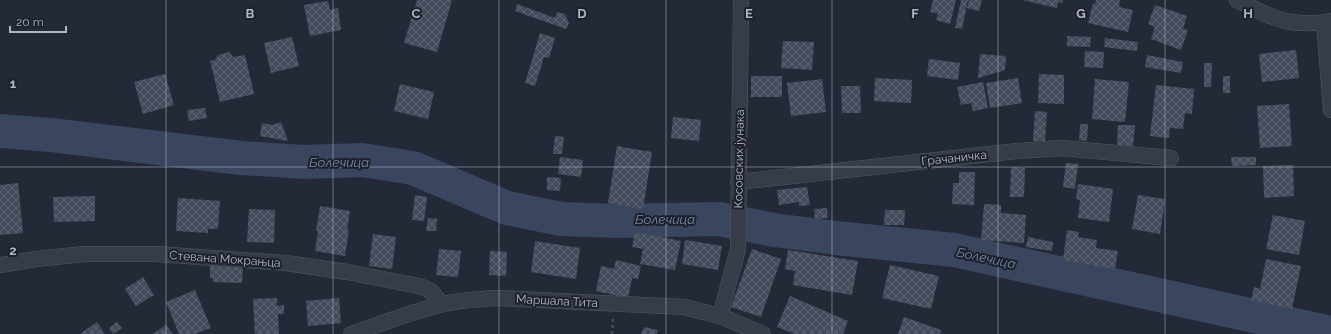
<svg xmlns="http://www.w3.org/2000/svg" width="1331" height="334" viewBox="0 0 1331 334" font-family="Raleway,sans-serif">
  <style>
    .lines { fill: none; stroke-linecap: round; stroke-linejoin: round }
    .river { stroke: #3a455f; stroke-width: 34 }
    .building { fill: url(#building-cross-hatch) }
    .minor-casing { stroke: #545965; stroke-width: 16 }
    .path { stroke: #435156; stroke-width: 2.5; stroke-dasharray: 3 3; stroke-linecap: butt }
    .minor { stroke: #363c48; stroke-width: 15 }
    .grid { fill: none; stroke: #b1b6c4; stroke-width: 1; stroke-opacity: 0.55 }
    .labels { text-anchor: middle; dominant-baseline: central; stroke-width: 4; stroke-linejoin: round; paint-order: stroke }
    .street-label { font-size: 12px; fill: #b1b6c4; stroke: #1c212c }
    .water-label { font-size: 13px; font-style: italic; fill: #7c8aaa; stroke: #1c212c }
    .grid-label { font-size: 13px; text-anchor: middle; font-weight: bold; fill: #b1b6c4; stroke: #1c212c; stroke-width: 4; stroke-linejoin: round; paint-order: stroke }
  </style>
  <defs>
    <pattern id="building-cross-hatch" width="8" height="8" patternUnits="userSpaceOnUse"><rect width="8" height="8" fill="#444c5c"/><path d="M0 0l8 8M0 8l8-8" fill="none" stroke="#5d6472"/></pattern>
  </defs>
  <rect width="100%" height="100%" fill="#232937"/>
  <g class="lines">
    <!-- river -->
    <path class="river" d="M0 131 51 135 241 158 304 162 362 160 413 168 507 208 561 219 616 221 719 219 774 230 836 238 954 250 1331 333"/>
  </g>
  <!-- building -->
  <g class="building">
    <path d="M417 0H452L437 52 404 43Z"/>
    <path d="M933 0H956L950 24 936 20 938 14 930 12Z"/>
    <path d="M961 0H968L962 29 955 28Z"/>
    <path d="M969 0H982L979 11 967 8Z"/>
    <path d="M1022 0H1063L1062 3 1058 2 1057 8Z"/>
    <path d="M1096 0H1120L1119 7 1133 10 1128 32 1088 23 1093 3 1095 4Z"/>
    <path d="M328 1 330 10 338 8 341 30 310 36 304 5Z"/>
    <path d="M517 4 555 18 557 12 565 14 569 23 566 29 515 11Z"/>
    <path d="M1155 5 1187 16 1183 29 1188 30 1181 50 1151 39 1155 27 1148 24Z"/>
    <path d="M540 33 555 38 549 58 544 57 535 86 525 83Z"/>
    <path d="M1067 36 1091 37 1090 47 1067 46Z"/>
    <path d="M292 37 299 66 271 73 264 43Z"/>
    <path d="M1105 38 1138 42 1137 51 1104 47Z"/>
    <path d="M783 41 814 42 812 70 781 68Z"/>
    <path d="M1296 50 1299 78 1262 82 1259 54Z"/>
    <path d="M1085 51 1104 52 1103 68 1084 67Z"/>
    <path d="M229 52 233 57 245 55 254 94 220 102 210 61 215 60 218 55Z"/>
    <path d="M980 54 1006 56 1005 70 978 78Z"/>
    <path d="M1147 55 1183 62 1181 73 1145 67Z"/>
    <path d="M929 59 960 63 958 80 927 76Z"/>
    <path d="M1204 63H1212L1211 87H1204Z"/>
    <path d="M165 74 174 105 143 114 134 82Z"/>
    <path d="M1039 74 1064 75V104L1038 103Z"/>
    <rect x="751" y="76" width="31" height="21"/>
    <rect x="1223" y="76" width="7" height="17"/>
    <path d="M875 78 912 80 911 103 874 101Z"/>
    <path d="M1018 78 1022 103 990 108 986 83Z"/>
    <path d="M822 79 826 112 791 116 787 83Z"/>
    <path d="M1095 79 1129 82 1125 122 1092 119Z"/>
    <path d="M983 82 988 108 973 111 971 103 961 105 957 87Z"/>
    <path d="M400 84 434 92 428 119 394 111Z"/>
    <path d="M1156 85 1194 89 1192 114 1185 113 1183 129 1170 128 1169 138 1150 136Z"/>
    <path d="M841 86H860L861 113H842Z"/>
    <path d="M1289 104 1292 146 1260 148 1257 106Z"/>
    <path d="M205 108 207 118 189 121 187 110Z"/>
    <path d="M1035 111 1047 112 1045 141H1033Z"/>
    <path d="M673 117 701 120 699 141 671 138Z"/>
    <path d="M281 122 288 141 260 136 262 123 272 125Z"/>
    <path d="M1080 124H1088L1087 141 1079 140Z"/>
    <path d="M1118 125H1135L1133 146 1117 145Z"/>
    <path d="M555 136 564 137 562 154H553Z"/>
    <path d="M617 146 652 152 643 209 608 203Z"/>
    <path d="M560 157 583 160 581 177 558 174Z"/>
    <path d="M1231 157H1256V165L1232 166Z"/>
    <path d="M1066 163 1078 164 1075 189 1063 187Z"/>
    <path d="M1293 165 1294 196 1264 198 1263 166Z"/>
    <path d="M1011 167 1025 168 1024 197H1010Z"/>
    <path d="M959 172H975L974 205 952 204 953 183H959Z"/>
    <path d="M547 177 561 178 560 191 547 190Z"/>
    <path d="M18 183 23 233 0 235V185Z"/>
    <path d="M1078 184 1113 189 1109 222 1078 218 1080 200 1076 199Z"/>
    <path d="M807 187 810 205 799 206V202L779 205 777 190Z"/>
    <path d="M415 195 427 197 424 221 412 220Z"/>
    <path d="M1138 195 1165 199 1160 234 1132 229Z"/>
    <path d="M95 196V221L54 222 53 197Z"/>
    <path d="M178 198 220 201 218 229H208V233L176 231Z"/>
    <path d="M984 204 1001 205V213L1026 215 1024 243 981 240Z"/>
    <path d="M320 206 350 211 347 230H349L345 256 315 251 318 231H316Z"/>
    <path d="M827 208 828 218 815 219 814 209Z"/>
    <path d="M249 209 275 210 274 243 247 242Z"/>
    <path d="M885 210H905L904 225H884Z"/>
    <path d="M1273 215 1305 221 1299 255 1266 249Z"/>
    <path d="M428 218 437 219 436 231H426Z"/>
    <path d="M1067 230 1079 232 1078 237 1097 240 1096 248 1118 251 1115 269 1063 260Z"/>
    <path d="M635 232 681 241 675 270 640 264 643 249 632 247Z"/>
    <path d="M373 234 396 237 392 269 369 266Z"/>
    <path d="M1028 237 1053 242 1052 251 1026 247Z"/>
    <path d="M685 240 722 246 718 270 682 264Z"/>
    <path d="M535 241 580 248 576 279 531 272Z"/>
    <path d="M439 249 461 251 458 277 436 275Z"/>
    <path d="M752 249 781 259 761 317 731 307Z"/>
    <path d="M788 250 858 261 852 295 793 285 795 271 785 269Z"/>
    <path d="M490 251 507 252 506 276 489 275Z"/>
    <path d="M1266 259 1301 266 1292 309 1251 300 1254 287 1260 289Z"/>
    <path d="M616 260 641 266 638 279 632 278 628 298 596 291 601 266 614 269Z"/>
    <path d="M210 265 243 266 242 283 213 282V278H210Z"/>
    <path d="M890 265 939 276 931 309 882 298Z"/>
    <path d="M143 277 154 295 136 306 125 289Z"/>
    <path d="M195 290 211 328 195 334H179L166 302Z"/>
    <path d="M790 296 848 321 843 334H795L777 327Z"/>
    <path d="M277 298V306L284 305V314H278L279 334H255L253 299Z"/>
    <path d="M339 298 341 323 308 326 306 301Z"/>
    <path d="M904 317 941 330 940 334H898Z"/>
    <path d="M97 322 105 334H80Z"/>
    <path d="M117 322 122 328 113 334 109 328Z"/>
    <path d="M166 325 173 334H153Z"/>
    <path d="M644 327 658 330 657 334H641Z"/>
  </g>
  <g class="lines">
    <defs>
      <g id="minor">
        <path d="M1237 0C1251 7 1266 16 1282 20 1295 24 1318 24 1331 21"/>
        <path d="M1324 23 1331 110"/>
        <path d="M738 182 1017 151 1062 148 1171 158"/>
        <path d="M0 265 36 259 84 254H157L286 263 347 272 419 286C432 290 434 293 441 304"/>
        <path d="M720 316 738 249 741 0"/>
        <path d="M351 334C381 324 410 312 440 305 459 300 479 299 498 298L684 307 720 316 763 334"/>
      </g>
    </defs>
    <!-- minor casing -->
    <use href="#minor" class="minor-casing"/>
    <!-- path -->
    <path class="path" d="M612 334 613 319"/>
    <!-- minor -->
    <use href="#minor" class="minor"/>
  </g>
  <!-- grid -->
  <path class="grid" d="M166 0V334M333 0V334M499 0V334M666 0V334M832 0V334M998 0V334M1165 0V334M0 167H1331"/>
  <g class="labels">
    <!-- street labels -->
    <g class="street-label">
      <text transform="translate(954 158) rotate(-6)">Грачаничка</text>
      <text transform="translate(739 159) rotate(-89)">Косовских јунака</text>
      <text transform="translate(225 259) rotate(4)">Стевана Мокрањца</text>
      <text transform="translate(557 301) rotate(3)">Маршала Тита</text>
    </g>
    <!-- water labels -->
    <g class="water-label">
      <text x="339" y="162">Болечица</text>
      <text x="665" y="219">Болечица</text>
      <text transform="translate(986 258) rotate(12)">Болечица</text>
    </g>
  </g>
  <g class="grid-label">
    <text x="250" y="18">B</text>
    <text x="416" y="18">C</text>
    <text x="582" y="18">D</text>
    <text x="749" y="18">E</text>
    <text x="915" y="18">F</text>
    <text x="1081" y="18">G</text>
    <text x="1248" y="18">H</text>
    <text x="13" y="88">1</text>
    <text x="13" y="255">2</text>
  </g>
  <!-- scale -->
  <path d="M10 26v6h56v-6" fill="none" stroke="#b1b6c4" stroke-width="2"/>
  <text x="16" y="26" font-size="12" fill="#b1b6c4" stroke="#1c212c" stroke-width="3" paint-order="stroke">20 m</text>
</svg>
